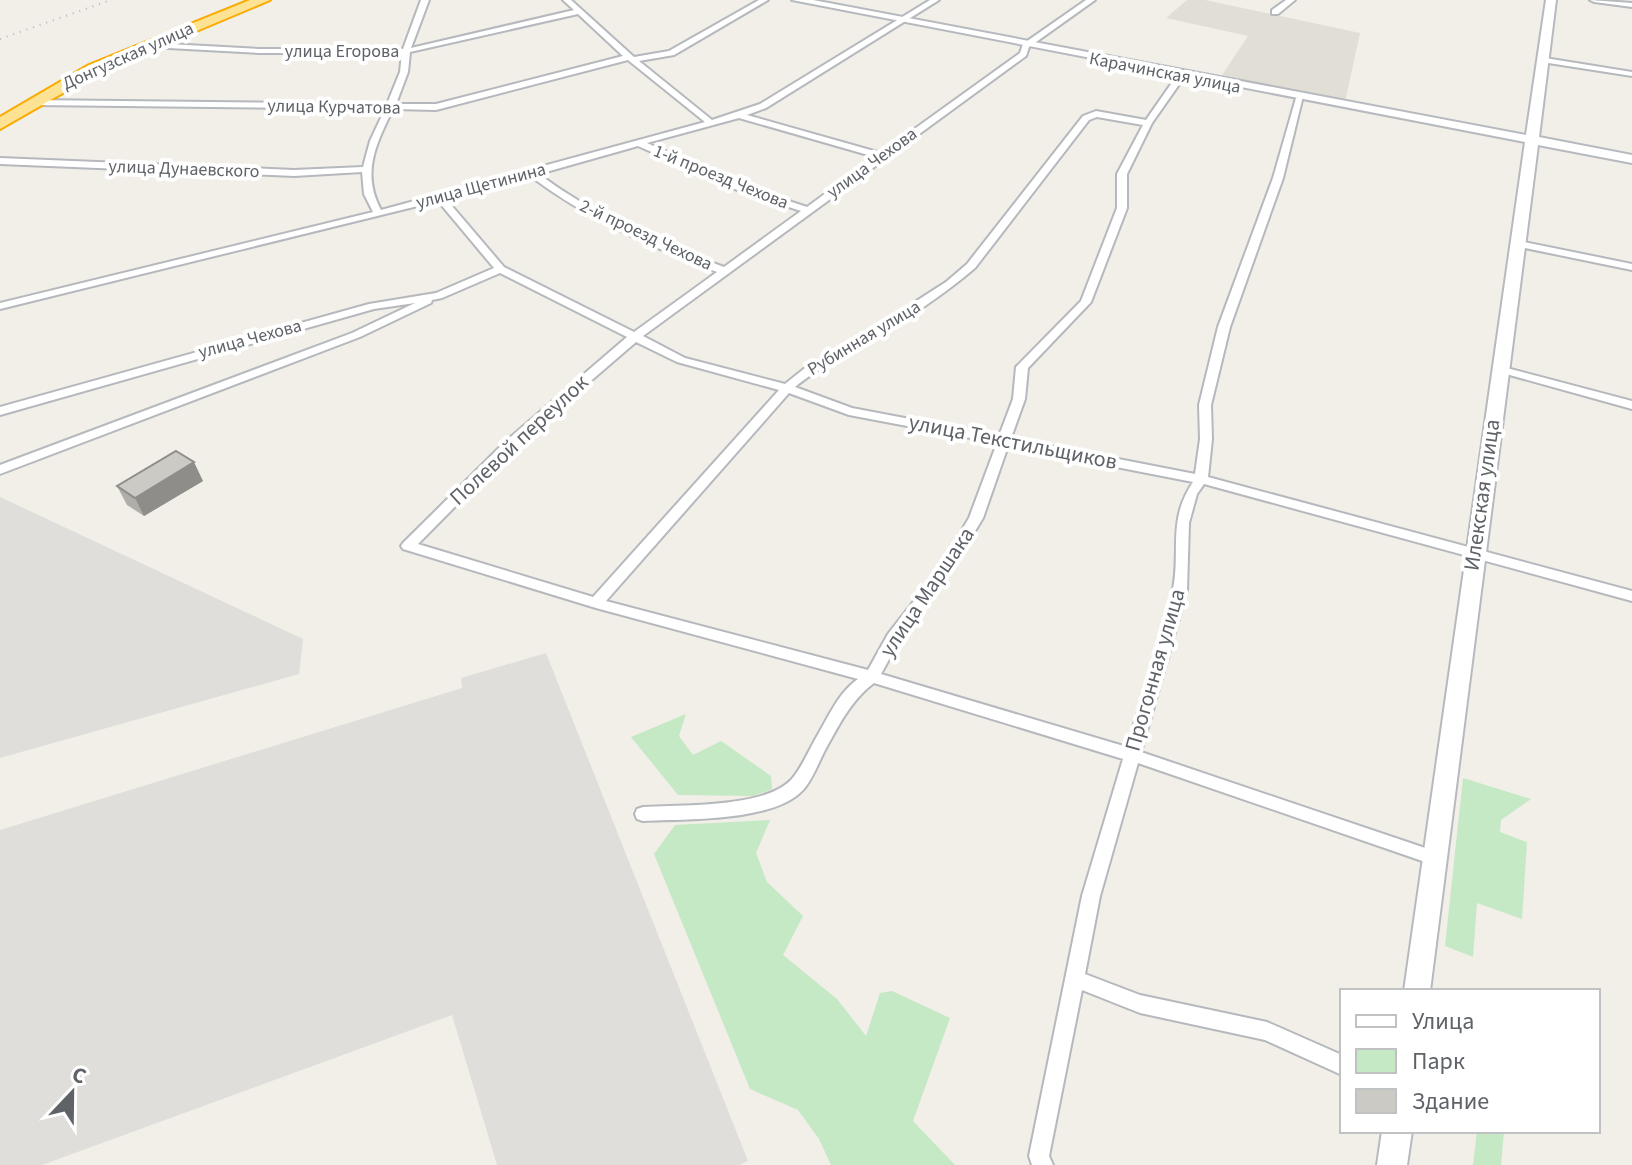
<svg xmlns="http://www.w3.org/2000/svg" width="1632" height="1165" viewBox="0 0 1632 1165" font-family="'Source Sans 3',sans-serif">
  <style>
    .industrial { fill: #e0deda }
    .education { fill: #e1ded6 }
    .green { fill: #c5e8c5 }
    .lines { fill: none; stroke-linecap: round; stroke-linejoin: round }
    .street-casing { stroke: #b5b8bc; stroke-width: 4 }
    .secondary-casing { stroke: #b6babf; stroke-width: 4 }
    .highway-casing { stroke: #f9ab00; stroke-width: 4 }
    .street { fill: #fff; fill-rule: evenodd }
    .secondary { fill: #fff; fill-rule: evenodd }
    .highway { fill: #fde293; fill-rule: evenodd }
    .rail { stroke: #b6b7b8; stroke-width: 2; stroke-dasharray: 1 6; stroke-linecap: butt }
    .wall { fill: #afaea9 }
    .shaded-wall { fill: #8f8d8a }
    .building { fill: #cccac5; stroke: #8f8d8a; stroke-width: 2 }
    .labels { text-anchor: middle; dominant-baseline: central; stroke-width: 8; stroke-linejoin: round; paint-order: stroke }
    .far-street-label { font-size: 18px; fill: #5f6368; stroke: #fff }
    .street-label { font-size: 22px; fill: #5f6368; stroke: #fff }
  </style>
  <rect width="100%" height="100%" fill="#f1efe8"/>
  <!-- industrial -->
  <g class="industrial">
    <path d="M0 497 303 639 299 674 0 758Z"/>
    <path d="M546 653 748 1161 739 1165H497L452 1015 42 1165H0V830L462 688 461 678Z"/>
  </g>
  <!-- education -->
  <path class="education" d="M1187 0H1205L1360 33 1345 102 1220 78 1248 36 1166 18Z"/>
  <!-- green -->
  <g class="green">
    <path d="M686 714 679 736 693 755 721 741 771 776 772 789 753 796 678 795 631 737Z"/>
    <path d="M1463 778 1531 799 1501 820 1500 832 1527 842 1522 919 1477 903 1473 957 1445 946Z"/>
    <path d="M770 820 756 853 767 882 803 916 783 955 837 999 866 1036 880 993 892 991 950 1018 913 1121 955 1165H831L819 1139 798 1110 750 1089 654 854 675 825Z"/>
    <path d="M1477 1131H1504L1501 1165H1473Z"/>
  </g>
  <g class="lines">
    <defs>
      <g id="street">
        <path d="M421 0H429L411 48 574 10 563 0H571L634 57 669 51 759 0H768L674 55 639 61 712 120 760 104 930 0H939L766 108 747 115 881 153 1020 53 1023 44 1086 0H1095L1029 47 1026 56 643 336 685 358 785 384 810 364 851 343 946 282 967 264 1083 116 1096 111 1146 120 1178 74H1184L1185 76 1152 123 1127 174V208L1091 302 1028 368 1025 399 1011 438 1195 474 1200 439 1199 405 1218 327 1273 178 1296 98 1303 96 1283 178 1230 327 1211 405 1212 439 1208 477 1632 591V601L1204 484 1197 494 1189 523 1187 591 1141 752 1434 851 1440 853 1443 858 1440 863 1434 865 1138 763 1100 896 1085 974 1140 995 1267 1022 1342 1055V1075L1265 1040 1140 1013 1082 990 1049 1156 1053 1165H1032L1029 1156 1082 896 1123 759 874 683C850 701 838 727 824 752 818 764 812 780 803 790 774 822 685 819 643 821L637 819 635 814 637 809 643 807C681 805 764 808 791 780 801 769 808 752 816 738 828 718 838 693 858 679L596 608 403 549 401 546 403 543 506 441 627 337 500 273 442 298 432 300 431 303 360 337 0 474V465L352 333 415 303 374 309 0 415V407L369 304 436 293 494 268 438 201 0 309V303L373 212 364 194 362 172 294 176 0 164V158L294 170 363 167 370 141 385 109 33 105 30 104V100L387 104 400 72 402 53H259L150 47 146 45 150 43 259 49H403ZM578 14 623 56 436 104H396L408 72 410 52ZM628 60 705 122 381 210C361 173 376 144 393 109L436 110ZM1097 117 1143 125 1117 174V208L1081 301 1016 367 1013 399 999 436 852 408 795 387C818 368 835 361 860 347 899 324 940 298 975 268L1089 120ZM739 118 875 157 807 207 743 186 647 143ZM638 146 737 190 801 211 724 267C658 243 595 216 539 174ZM530 176C587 219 651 247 717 272L634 332 504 267 446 199ZM636 342 677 362 779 390 593 597 418 544 514 447ZM789 393 849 415 997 443 969 518 936 573 888 634 868 670 606 601ZM1008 446 1193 482C1166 522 1182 553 1172 594 1160 645 1142 696 1127 747L881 674 899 641 946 579 983 518Z"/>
        <path d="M1286 0H1295L1278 14H1272V10Z"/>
        <path d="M1590 0 1632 3V7L1594 2Z"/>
        <path d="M1545 58 1632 72V76L1542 62V58Z"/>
        <path d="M1519 241 1632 264V270L1515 246 1514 244Z"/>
        <path d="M1499 366 1632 401V409L1495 371V367Z"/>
      </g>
      <g id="secondary">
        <path d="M792 0H813L1526 135 1546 0H1556L1539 137 1632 155V163L1538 145 1430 991H1404L1525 142Z"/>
        <path d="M1382 1131H1412L1407 1165H1377Z"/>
      </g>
      <path id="highway" d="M250 0H270L101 71 0 129V117L89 65Z"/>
    </defs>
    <!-- street casing -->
    <use href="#street" class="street-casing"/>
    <!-- secondary casing -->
    <use href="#secondary" class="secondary-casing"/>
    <!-- highway casing -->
    <use href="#highway" class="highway-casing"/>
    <!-- street -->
    <use href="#street" class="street"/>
    <!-- secondary -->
    <use href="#secondary" class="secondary"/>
    <!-- highway -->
    <use href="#highway" class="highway"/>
    <!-- rail -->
    <path class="rail" d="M0 39 111 0"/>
  </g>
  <!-- wall -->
  <path class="wall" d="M203 481 144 516 127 505 117 486Z"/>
  <!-- shaded-wall -->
  <path class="shaded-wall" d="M194 462 203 481 144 516 135 498Z"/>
  <!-- building -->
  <path class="building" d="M176 451 194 462 135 498 117 486Z"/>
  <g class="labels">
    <!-- far-street labels -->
    <g class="far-street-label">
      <text x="342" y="51">улица Егорова</text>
      <text transform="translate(128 56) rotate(-24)">Донгузская улица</text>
      <text transform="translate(1165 73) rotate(11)">Карачинская улица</text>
      <text transform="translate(334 107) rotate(1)">улица Курчатова</text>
      <text transform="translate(872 163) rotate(-36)">улица Чехова</text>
      <text transform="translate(184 169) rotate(2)">улица Дунаевского</text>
      <text transform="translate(721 177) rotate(22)">1-й проезд Чехова</text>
      <text transform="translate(481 186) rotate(-15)">улица Щетинина</text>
      <text transform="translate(646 235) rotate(25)">2-й проезд Чехова</text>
      <text transform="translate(864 338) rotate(-31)">Рубинная улица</text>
      <text transform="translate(250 339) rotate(-15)">улица Чехова</text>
    </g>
    <!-- street labels -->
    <g class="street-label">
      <text transform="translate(519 440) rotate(-43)">Полевой переулок</text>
      <text transform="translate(1013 442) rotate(11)">улица Текстильщиков</text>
      <text transform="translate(1482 495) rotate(-82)">Илекская улица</text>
      <text transform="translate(927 592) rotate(-56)">улица Маршака</text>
      <text transform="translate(1155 670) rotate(-74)">Прогонная улица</text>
    </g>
  </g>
  <!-- legend -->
  <rect x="1340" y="989" width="260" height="144" fill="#ffffff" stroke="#bfc1c3" stroke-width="2"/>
  <rect x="1356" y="1015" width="40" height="12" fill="#ffffff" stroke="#bfc1c3" stroke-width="2"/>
  <text x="1412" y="1029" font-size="24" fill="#5f6368">Улица</text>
  <rect x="1356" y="1049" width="40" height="24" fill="#c5e8c5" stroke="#bfc1c3" stroke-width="2"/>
  <text x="1412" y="1069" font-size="24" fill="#5f6368">Парк</text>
  <rect x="1356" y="1089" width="40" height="24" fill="#cccac5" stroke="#bfc1c3" stroke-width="2"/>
  <text x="1412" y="1109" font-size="24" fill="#5f6368">Здание</text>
  <!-- north arrow -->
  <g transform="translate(72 1093) rotate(22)" stroke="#ffffff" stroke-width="6" paint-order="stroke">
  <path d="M0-6L14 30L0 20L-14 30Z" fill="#5f6368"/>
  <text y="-12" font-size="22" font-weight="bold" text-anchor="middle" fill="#5f6368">С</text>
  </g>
</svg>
